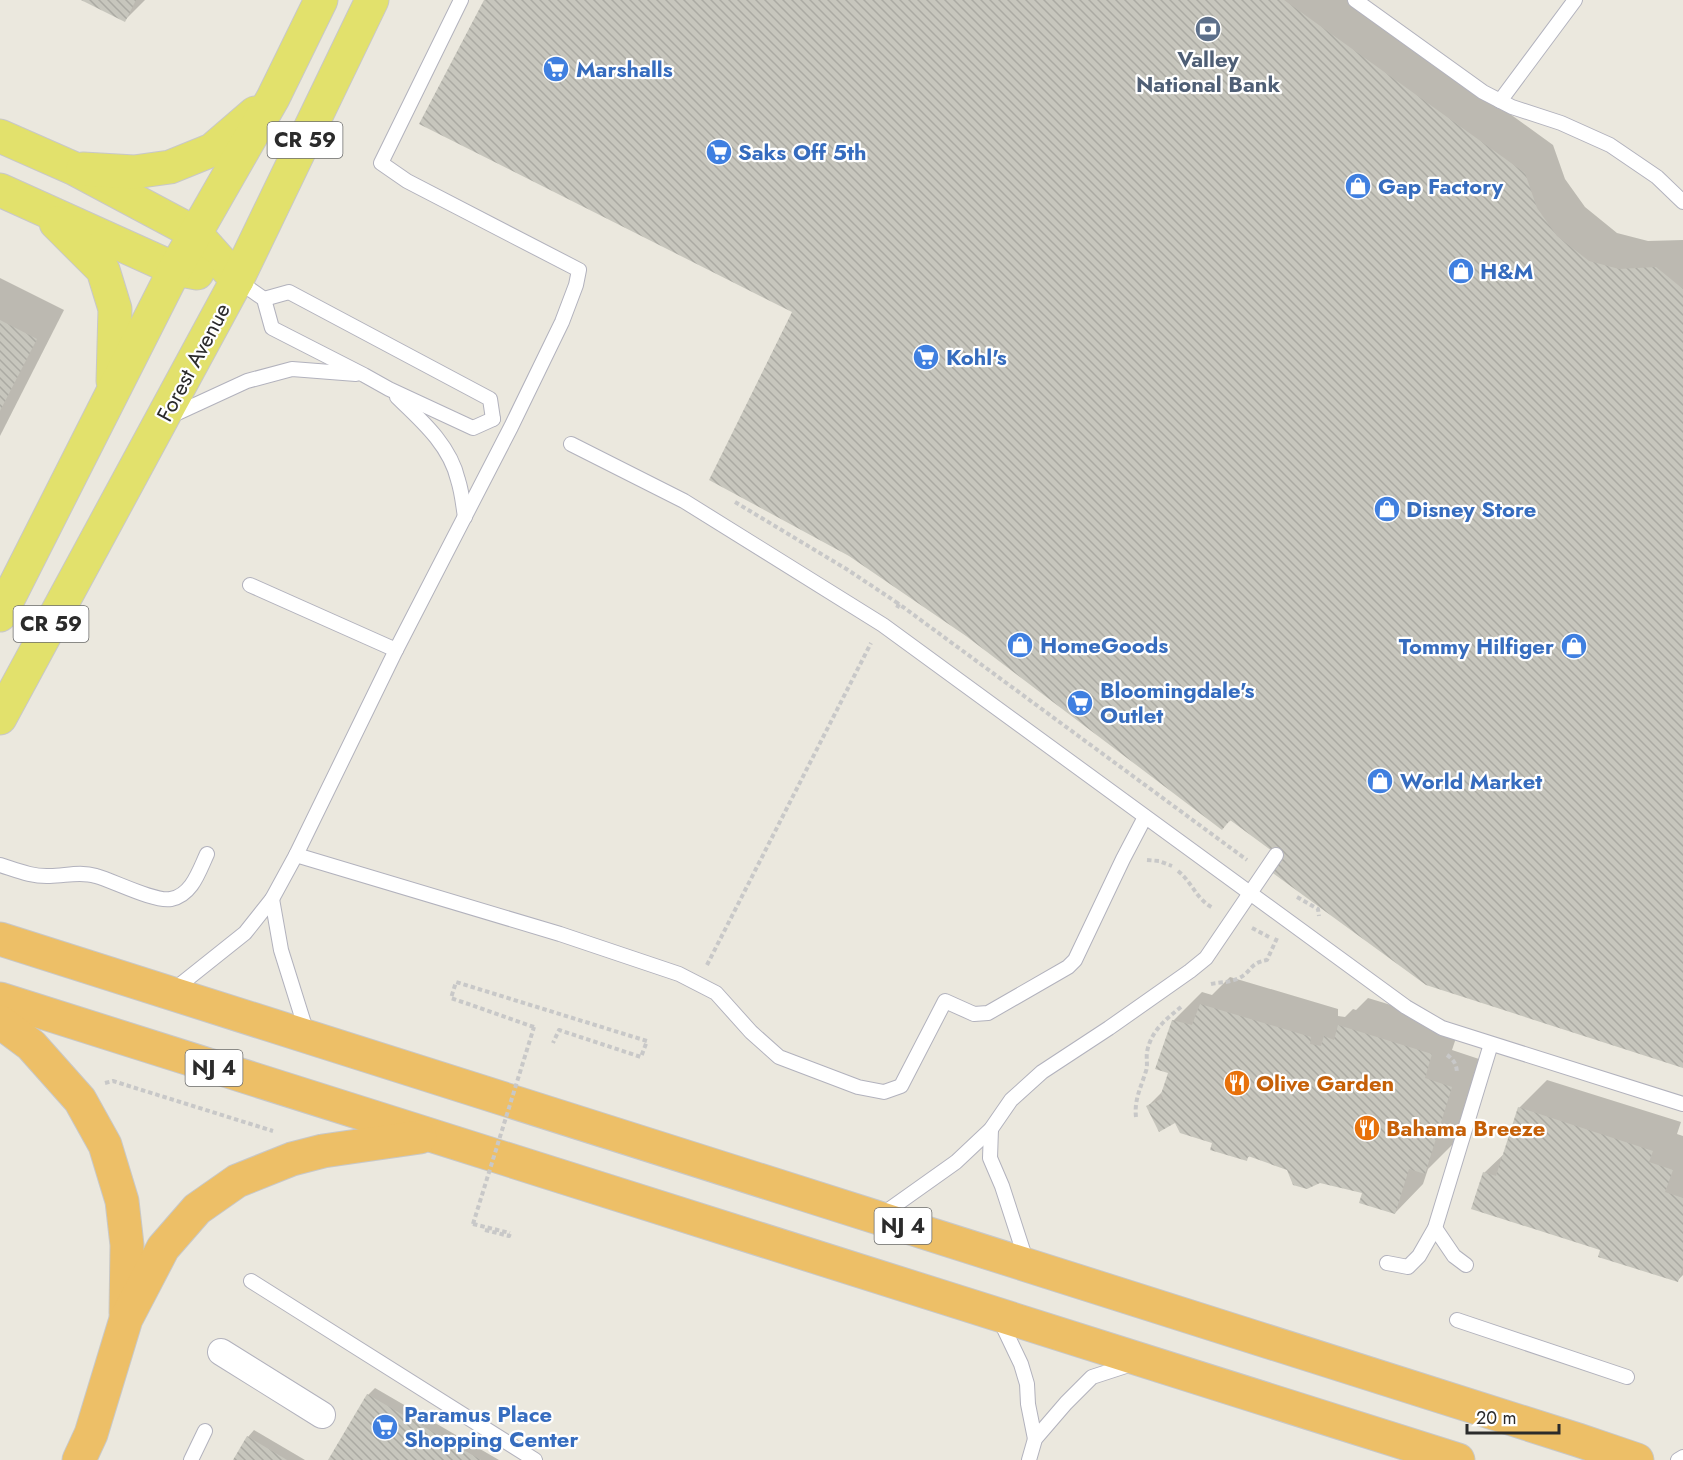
<svg xmlns="http://www.w3.org/2000/svg" width="1683" height="1460" viewBox="0 0 1683 1460" font-family="Jost,sans-serif">
  <style>
    .shadow { fill: #0003 }
    .building { fill: url(#building-back-hatch) }
    .lines { fill: none; stroke-linecap: round; stroke-linejoin: round }
    .lane-casing { stroke: #b2b2bd; stroke-width: 16 }
    .street-casing { stroke: #b2b2bd; stroke-width: 28 }
    .primary-casing { stroke: #c8c8c8; stroke-width: 35 }
    .highway-casing { stroke: #c8c8c8; stroke-width: 35 }
    .path { stroke: #c8c8c8; stroke-width: 4; stroke-dasharray: 4.5 3; stroke-linecap: butt }
    .lane { stroke: #fff; stroke-width: 14 }
    .street { stroke: #fff; stroke-width: 26 }
    .primary { stroke: #e2e16c; stroke-width: 33 }
    .highway { stroke: #edbf67; stroke-width: 33 }
    .path-bridge { stroke: #c8c8c8; stroke-width: 4; stroke-dasharray: 4.5 3; stroke-linecap: butt }
    .labels { text-anchor: middle; dominant-baseline: central; stroke-width: 4.5; stroke-linejoin: round; paint-order: stroke }
    .shield { fill: #fff; stroke: #6b6b6b; stroke-width: 1.5 }
    .shield-label { font-size: 21px; font-weight: bold; fill: #2b2b2b }
    .service-label { font-size: 22px; font-weight: bold; fill: #4e5e75; stroke: #fff }
    .shop-label { font-size: 22px; font-weight: bold; fill: #366cbe; stroke: #fff; text-anchor: start }
    .street-label { font-size: 22px; fill: #2b2b2b; stroke: #fff }
    .food-label { font-size: 22px; font-weight: bold; fill: #c56008; stroke: #fff; text-anchor: start }
  </style>
  <defs>
    <pattern id="building-back-hatch" width="6" height="6" patternUnits="userSpaceOnUse" patternTransform="scale(1.5)"><rect width="6" height="6" fill="#c7c6bd"/><path d="M-1 5l2 2M0 0l6 6M5-1l2 2" fill="none" stroke="#abaaa3"/></pattern>
  </defs>
  <rect width="100%" height="100%" fill="#ebe8de"/>
  <!-- shadow -->
  <g class="shadow">
    <path d="M84 0H145L125 20Z"/>
    <path d="M486 0H1352L1553 145 1565 179 1585 207 1617 233 1648 241 1683 240V1065L1282 857 1231 820 1222 828 794 312Z"/>
    <path d="M0 278 64 310 0 436Z"/>
    <path d="M1230 977 1338 1009V1016L1345 1017 1353 1009 1356 1010 1368 998 1460 1026 1452 1050 1479 1059 1453 1144 1428 1169 1423 1184 1395 1213 1364 1192 1288 1169 1251 1155 1246 1159 1148 1106 1163 1091 1170 1072 1173 1021 1202 992 1212 995Z"/>
    <path d="M1547 1080 1681 1122 1677 1134 1683 1136V1275L1678 1280 1602 1249 1484 1173 1505 1153 1519 1108Z"/>
    <path d="M375 1388 499 1460H330L368 1395Z"/>
    <path d="M254 1430 305 1460H234L248 1437Z"/>
  </g>
  <!-- building -->
  <g class="building">
    <path d="M81 0H136L125 22Z"/>
    <path d="M484 0H1284L1525 173 1537 208 1557 236 1589 261 1619 269 1656 267 1683 289V1068L1426 985 1270 871 1280 857 1230 820 1222 830 966 636 849 556 709 480 792 312 419 124Z"/>
    <path d="M0 320 37 339 0 411Z"/>
    <path d="M1200 1004 1311 1037 1310 1044 1321 1046 1324 1036 1334 1040 1338 1025 1432 1054 1425 1078 1452 1087 1425 1174 1409 1169 1395 1214 1359 1203 1362 1193 1320 1183 1307 1189 1293 1185 1287 1170 1248 1156 1247 1161 1210 1150 1212 1143 1180 1133 1175 1123 1159 1132 1146 1106 1163 1098 1161 1094 1168 1073 1155 1069 1172 1020 1192 1025Z"/>
    <path d="M1518 1107 1653 1151 1649 1162 1673 1170 1665 1192 1683 1198V1266L1678 1282 1598 1257 1600 1250 1471 1209 1483 1172 1496 1176Z"/>
    <path d="M367 1394 481 1460H328Z"/>
    <path d="M247 1436 287 1460H233Z"/>
  </g>
  <g class="lines">
    <defs>
      <g id="lane">
        <path d="M1355 0 1483 92 1512 107 1561 123 1610 145 1657 177 1683 202"/>
        <path d="M1500 101 1575 0"/>
        <path d="M237 280 264 299 272 328 364 375 389 389 473 428 493 419"/>
        <path d="M264 299 289 292 490 399 493 419"/>
        <path d="M397 397C421 420 450 445 458 480 462 492 463 505 465 517"/>
        <path d="M171 416 247 381 292 369 356 374"/>
        <path d="M571 444 684 501 883 625 1406 1007 1442 1028 1683 1104"/>
        <path d="M250 585 396 650"/>
        <path d="M296 855 560 934 679 974 716 993 751 1032 779 1057 858 1087 884 1092 901 1086 945 1001 974 1014 988 1013 1068 967 1075 960 1123 859 1145 817"/>
        <path d="M0 865C16 870 32 877 50 876 65 876 80 871 96 876 114 881 154 902 171 899 192 895 199 871 207 854"/>
        <path d="M272 899 281 950 307 1033"/>
        <path d="M171 992 245 933 272 899 296 855 396 650 511 427 562 322 576 285 579 270 407 181 381 163 461 0"/>
        <path d="M991 1129 990 1158 1002 1186 1027 1263"/>
        <path d="M880 1216 956 1162 991 1129 1011 1100 1042 1072 1109 1028 1190 971 1206 958 1276 855"/>
        <path d="M1435 1228 1454 1256 1466 1265"/>
        <path d="M1387 1263 1408 1267 1419 1256 1435 1228 1491 1044"/>
        <path d="M251 1281 535 1460"/>
        <path d="M999 1318 1021 1364 1027 1384 1028 1404 1035 1439"/>
        <path d="M1457 1320 1627 1377"/>
        <path d="M191 1460 205 1431"/>
        <path d="M1029 1460 1035 1439 1066 1403 1092 1377 1135 1363"/>
        <path d="M1678 1460 1683 1457"/>
      </g>
      <path id="street" d="M221 1352 322 1415"/>
      <g id="primary">
        <path d="M0 136 75 169 195 233 237 280"/>
        <path d="M83 169 134 172 170 167 212 150 255 113"/>
        <path d="M0 190 175 269 197 273"/>
        <path d="M56 223 103 270 115 309 113 381"/>
        <path d="M0 615 175 269 273 98 321 0"/>
        <path d="M0 718 237 280 372 0"/>
      </g>
      <g id="highway">
        <path d="M0 939 1578 1440 1637 1460"/>
        <path d="M0 999C486 1154 972 1305 1458 1460"/>
        <path d="M0 1022 31 1045 80 1100 105 1145 122 1201 127 1245 126 1313"/>
        <path d="M79 1460 91 1434 126 1319 163 1248 197 1209 237 1181 292 1159 323 1151 420 1137"/>
      </g>
    </defs>
    <!-- lane casing -->
    <use href="#lane" class="lane-casing"/>
    <!-- street casing -->
    <use href="#street" class="street-casing"/>
    <!-- primary casing -->
    <use href="#primary" class="primary-casing"/>
    <!-- highway casing -->
    <use href="#highway" class="highway-casing"/>
    <!-- path -->
    <g class="path">
      <path d="M735 502 848 570 899 604"/>
      <path d="M897 608 899 604 1247 860"/>
      <path d="M1147 860 1159 861 1172 866"/>
      <path d="M1178 871C1193 883 1195 898 1213 908"/>
      <path d="M1297 897 1318 909 1319 916"/>
      <path d="M1252 928 1269 937"/>
      <path d="M707 965 871 643"/>
      <path d="M1211 984C1220 982 1229 983 1239 978 1252 972 1249 963 1267 960L1277 938"/>
      <path d="M534 1027 451 998 456 982 647 1041 641 1057 559 1030 553 1043"/>
      <path d="M1447 1055C1454 1060 1457 1065 1457 1074"/>
      <path d="M105 1083 113 1081 273 1131"/>
      <path d="M1136 1117C1134 1100 1141 1087 1146 1071 1148 1065 1146 1059 1147 1052 1151 1031 1165 1020 1181 1007"/>
      <path d="M473 1224 510 1233"/>
      <path d="M485 1230 509 1236 510 1233"/>
    </g>
    <!-- lane -->
    <use href="#lane" class="lane"/>
    <!-- street -->
    <use href="#street" class="street"/>
    <!-- primary -->
    <use href="#primary" class="primary"/>
    <!-- highway -->
    <use href="#highway" class="highway"/>
    <!-- path-bridge -->
    <path class="path-bridge" d="M473 1224 534 1027"/>
  </g>
  <!-- icons -->
  <defs>
    <symbol id="bank-disc" viewBox="-11 -11 22 22"><circle r="9.5" fill="#5c6f8a" stroke="#fff"/><path d="M-6-4H6V4H-6ZM0-2.3a2.3 2.3 0 1 0 0 4.6a2.3 2.3 0 1 0 0-4.6Z" fill="#fff"/></symbol>
    <symbol id="supermarket-disc" viewBox="-11 -11 22 22"><circle r="9.5" fill="#3f7fe0" stroke="#fff"/><path d="M-6-5.5h2.5l.6 2H6L4.5 2H-2.5L-4.4-4H-6ZM-1.5 3.2a1.3 1.3 0 1 0 .1 0ZM3 3.2a1.3 1.3 0 1 0 .1 0Z" fill="#fff"/></symbol>
    <symbol id="shop-disc" viewBox="-11 -11 22 22"><circle r="9.5" fill="#3f7fe0" stroke="#fff"/><path d="M-5-2.5h2.3a2.7 3.5 0 0 1 5.4 0H5L5.5 6h-11ZM-1.5-2.5h3a1.5 2.3 0 0 0-3 0Z" fill="#fff"/></symbol>
    <symbol id="restaurant-disc" viewBox="-11 -11 22 22"><circle r="9.5" fill="#e8710a" stroke="#fff"/><path d="M-5-6h1v4h1v-4h1v4h1v-4h1v5L-1.5 .5V6h-2V.5L-5-1ZM5-6V6H3V1.5H1.5Q1.5-4 5-6Z" fill="#fff"/></symbol>
  </defs>
  <g fill-rule="evenodd">
    <use href="#bank-disc" x="1193" y="14" width="30" height="30"/>
    <use href="#supermarket-disc" x="541" y="54" width="30" height="30"/>
    <use href="#supermarket-disc" x="704" y="137" width="30" height="30"/>
    <use href="#shop-disc" x="1343" y="171" width="30" height="30"/>
    <use href="#shop-disc" x="1446" y="256" width="30" height="30"/>
    <use href="#supermarket-disc" x="911" y="342" width="30" height="30"/>
    <use href="#shop-disc" x="1372" y="494" width="30" height="30"/>
    <use href="#shop-disc" x="1005" y="630" width="30" height="30"/>
    <use href="#shop-disc" x="1559" y="631" width="30" height="30"/>
    <use href="#supermarket-disc" x="1065" y="688" width="30" height="30"/>
    <use href="#shop-disc" x="1365" y="766" width="30" height="30"/>
    <use href="#restaurant-disc" x="1222" y="1068" width="30" height="30"/>
    <use href="#restaurant-disc" x="1352" y="1113" width="30" height="30"/>
    <use href="#supermarket-disc" x="370" y="1412" width="30" height="30"/>
  </g>
  <g class="labels">
    <!-- shield labels -->
    <g class="shield">
      <rect x="267.5" y="122" width="75" height="36" rx="4.5"/>
      <rect x="13.5" y="606" width="75" height="36" rx="4.5"/>
      <rect x="185.5" y="1050" width="57" height="36" rx="4.5"/>
      <rect x="874.5" y="1208" width="57" height="36" rx="4.5"/>
    </g>
    <g class="shield-label">
      <text x="305" y="140">CR 59</text>
      <text x="51" y="624">CR 59</text>
      <text x="214" y="1068">NJ 4</text>
      <text x="903" y="1226">NJ 4</text>
    </g>
    <!-- service labels -->
    <g class="service-label">
      <text x="1208" y="59">Valley<tspan x="1208" dy="25">National Bank</tspan></text>
    </g>
    <!-- shop labels -->
    <g class="shop-label">
      <text x="576" y="69">Marshalls</text>
      <text x="738" y="152">Saks Off 5th</text>
      <text x="1378" y="186">Gap Factory</text>
      <text x="1480" y="271">H&amp;M</text>
      <text x="946" y="357">Kohl's</text>
      <text x="1406" y="509">Disney Store</text>
      <text x="1040" y="645">HomeGoods</text>
      <text x="1554" y="646" text-anchor="end">Tommy Hilfiger</text>
      <text x="1100" y="690">Bloomingdale's<tspan x="1100" dy="25">Outlet</tspan></text>
      <text x="1400" y="781">World Market</text>
      <text x="404" y="1414">Paramus Place<tspan x="404" dy="25">Shopping Center</tspan></text>
    </g>
    <!-- street labels -->
    <g class="street-label">
      <text transform="translate(193 362) rotate(-62)">Forest Avenue</text>
    </g>
    <!-- food labels -->
    <g class="food-label">
      <text x="1256" y="1083">Olive Garden</text>
      <text x="1386" y="1128">Bahama Breeze</text>
    </g>
  </g>
  <!-- scale -->
  <path d="M1467 1424v9h92v-9" fill="none" stroke="#2b2b2b" stroke-width="3"/>
  <text x="1476" y="1424" font-size="18" fill="#2b2b2b" stroke="#ffffff" stroke-width="4.5" paint-order="stroke">20 m</text>
</svg>
